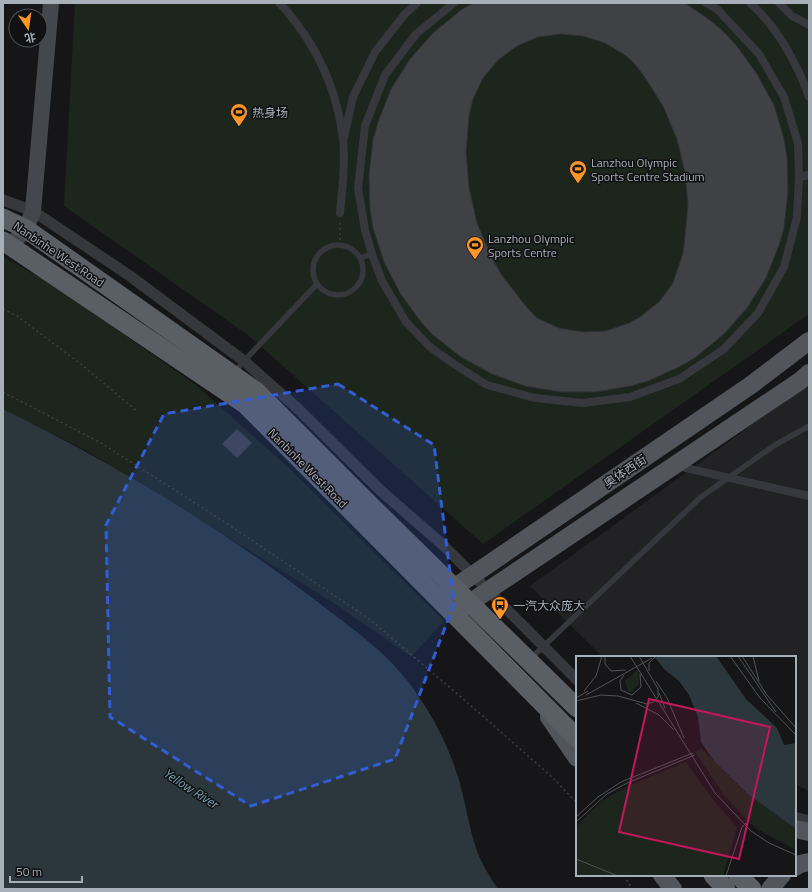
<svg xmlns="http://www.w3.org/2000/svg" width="812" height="892" viewBox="0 0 812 892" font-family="'Titillium Web','Noto Sans SC',sans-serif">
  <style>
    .built { fill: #222225 }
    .green { fill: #1d261d }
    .water { fill: #2b373d }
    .building { fill: #404145; stroke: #2f3034; fill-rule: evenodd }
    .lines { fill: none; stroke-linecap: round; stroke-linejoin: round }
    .path { stroke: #3c4044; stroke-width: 1.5; stroke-dasharray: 2 3; stroke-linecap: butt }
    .service { stroke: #36383d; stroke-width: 5.5 }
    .pedestrian { stroke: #36383d; stroke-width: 8 }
    .minor { stroke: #36383d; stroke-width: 11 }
    .secondary { stroke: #44484d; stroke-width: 16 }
    .primary { stroke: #52565c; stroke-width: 18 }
    .trunk { stroke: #5a5e65; stroke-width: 19 }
    .marked { fill: #325dd3; fill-opacity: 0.2; stroke: #325dd3; stroke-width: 3; stroke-dasharray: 8 5; stroke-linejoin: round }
    .labels { text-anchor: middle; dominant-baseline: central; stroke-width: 3; stroke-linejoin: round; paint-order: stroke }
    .poi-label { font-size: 12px; fill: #a7afb9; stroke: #111113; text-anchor: start }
    .street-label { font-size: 12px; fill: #a7afb9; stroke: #111113 }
    .water-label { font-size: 13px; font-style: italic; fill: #7ba4b6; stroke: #111113 }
    .inset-road { fill: none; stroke: #505358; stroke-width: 1 }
    .view { fill: #c2185b; fill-opacity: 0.15; stroke: #c2185b; stroke-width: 2 }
    .inset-edge { fill: none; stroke: #a7afb9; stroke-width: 2 }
  </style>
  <rect width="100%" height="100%" fill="#161618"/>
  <!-- built -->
  <path class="built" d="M809 382V791L795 784V657H603L530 586 782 403Z"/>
  <!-- green -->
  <g class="green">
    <path d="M75 3H809V314L483 544 248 335 64 206Z"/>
    <path d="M3 257 52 284 196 385 290 469 444 621 411 657 337 605 127 475 83 449 3 409Z"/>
  </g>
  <!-- water -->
  <path class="water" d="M3 409C117 465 228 532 328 610 361 635 394 659 417 694 434 718 448 746 457 774 465 798 468 824 476 848 479 859 491 879 498 889H3Z"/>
  <!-- building -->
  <g class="building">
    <path d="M473 3H685L711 21 724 32 736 45 757 74 774 105 784 139 787 157 788 192 784 228 779 245 766 278 747 308 724 334 696 357 681 366 648 381 631 386 596 392H561L525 386 492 374 461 357 433 335 421 322 400 293 384 262 373 228 370 210 369 175 373 140 378 122 391 89 410 59 433 33 461 10ZM561 34 583 36 605 43 625 55 633 62 644 76 663 106 677 139 685 173 688 205 685 237 683 253 673 283 659 302 640 317 629 323 606 331 583 332 559 328 537 318 524 304 501 274 492 258 477 223 469 187 466 152 469 116 473 99 483 78 498 60 517 46 538 37Z"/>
    <path d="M237 429 252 443 237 458 222 444Z"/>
  </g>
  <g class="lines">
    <!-- path -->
    <g class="path">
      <path d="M340 245V221"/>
      <path d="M3 309 17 316 82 365 138 412"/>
      <path d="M3 392 101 443 220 519 368 618 461 697 552 777 577 803"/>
      <path d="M625 875 628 883 633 889"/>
    </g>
    <!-- service -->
    <g class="service">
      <circle cx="338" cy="270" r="25"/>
      <path d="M360 258 372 254"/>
      <path d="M235 372 244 361 317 284"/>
      <path d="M530 659 701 497 775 445 809 426"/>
    </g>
    <!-- pedestrian -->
    <g class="pedestrian">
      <path d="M279 3C286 9 291 17 297 24 323 59 338 96 343 139 346 162 342 190 340 213"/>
      <path d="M454 3 416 34 385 75 365 126 358 188 365 230 372 254 382 281 406 322 430 347 454 364 487 385 535 398 583 403 630 397 679 379 724 349 758 313 784 267 797 217 799 177 798 143 784 97 759 54 717 9 706 3"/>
      <path d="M750 3C776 25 798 65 809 97"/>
      <path d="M779 3 792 16 809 25"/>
      <path d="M344 137 353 97 375 52 405 14 417 3"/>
      <path d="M799 177 809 175"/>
      <path d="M677 466 809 496"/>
    </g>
    <!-- minor -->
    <g class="minor">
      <path d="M3 200 33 211 130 276 244 361 295 406 380 490 443 545 577 680"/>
      <path d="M795 817 809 821"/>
    </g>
    <!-- secondary -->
    <path class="secondary" d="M11 245 26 229 33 211 51 3"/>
    <!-- primary -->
    <g class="primary">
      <path d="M442 596 751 385 809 341"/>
      <path d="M459 610 800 381 809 373"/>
      <path d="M549 717 577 758"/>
      <path d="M795 829 809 832"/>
      <path d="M795 867 800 864 809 862"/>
      <path d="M662 875 673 889"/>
      <path d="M770 889 782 875"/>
    </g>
    <!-- trunk -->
    <g class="trunk">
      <path d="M3 218 26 229 256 391 367 502 577 708"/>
      <path d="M3 241 245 404 577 738"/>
      <path d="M713 875 726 889"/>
      <path d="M738 875 752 889"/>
    </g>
  </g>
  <!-- marked area -->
  <path class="marked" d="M338 384 434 445 454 604 395 759 251 806 110 717 106 525 164 414Z"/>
  <!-- icons -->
  <defs>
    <symbol id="stadium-pin" viewBox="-11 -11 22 30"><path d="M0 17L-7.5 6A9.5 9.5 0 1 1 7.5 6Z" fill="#ff9627" stroke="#111113"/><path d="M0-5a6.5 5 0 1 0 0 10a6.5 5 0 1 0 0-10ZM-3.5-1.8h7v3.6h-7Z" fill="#111"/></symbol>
    <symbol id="bus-pin" viewBox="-11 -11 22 30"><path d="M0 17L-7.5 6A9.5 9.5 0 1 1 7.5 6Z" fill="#ff9627" stroke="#111113"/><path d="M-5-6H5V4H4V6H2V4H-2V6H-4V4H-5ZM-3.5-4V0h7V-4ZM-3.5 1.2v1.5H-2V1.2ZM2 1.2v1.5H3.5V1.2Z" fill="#111"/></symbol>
  </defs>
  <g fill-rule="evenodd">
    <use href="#stadium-pin" x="229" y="102" width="20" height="27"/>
    <use href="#stadium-pin" x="568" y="159" width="20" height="27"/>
    <use href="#stadium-pin" x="465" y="235" width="20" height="27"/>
    <use href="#bus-pin" x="490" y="595" width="20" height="27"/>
  </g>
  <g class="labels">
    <!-- poi labels -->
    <g class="poi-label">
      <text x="252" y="112">热身场</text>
      <text x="591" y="162">Lanzhou Olympic<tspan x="591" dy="14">Sports Centre Stadium</tspan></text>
      <text x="488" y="238">Lanzhou Olympic<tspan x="488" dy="14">Sports Centre</tspan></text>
      <text x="513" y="605">一汽大众庞大</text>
    </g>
    <!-- street labels -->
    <g class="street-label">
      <text transform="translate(59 254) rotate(34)">Nanbinhe West Road</text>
      <text transform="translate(308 468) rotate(45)">Nanbinhe West Road</text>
      <text transform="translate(625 471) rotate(-34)">奥体西街</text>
    </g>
    <!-- water labels -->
    <g class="water-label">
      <text transform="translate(191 788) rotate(33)">Yellow River</text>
    </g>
  </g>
  <!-- overview -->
  <g transform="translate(576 656)">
    <rect width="220" height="220" fill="#161618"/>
    <path d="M62 14 63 28 56 36 52 35 49 24ZM125 92 167 134 220 173V194L181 173 166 159 148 139 119 96ZM110 106 138 145 161 171 147 220H0V171L3 167 27 144 52 130Z" fill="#1d261d"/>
    <path d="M78 0H140L170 43 201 72 208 89 220 87V173L173 139 138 105 125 86 122 61 113 39 103 25 88 13Z" fill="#2b373d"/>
    <path class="inset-road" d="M29 0V8L35 15 50 14M54 0 139 137 175 175 193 187 220 199M154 0 184 42 220 79M162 0 200 56M166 0 191 39 220 72M177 0 183 25M73 15V7L80 0M48 19 44 25 45 34 56 39 65 31 64 18M80 25 91 42 108 82M8 35 20 20 26 0M83 37 89 52M10 39 76 2M0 42 12 35M0 45 25 39 42 40 71 48 77 46 82 41V33L63 0M60 47 83 59 98 74M0 161 22 141 45 126 117 97M0 166 31 138 51 127 119 99M0 203 42 220M150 220 166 171 170 167"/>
    <path class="view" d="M73 43 194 71 163 203 43 176Z"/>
    <rect width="220" height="220" class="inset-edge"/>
  </g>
  <!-- border -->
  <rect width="812" height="892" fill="none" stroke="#a7afb9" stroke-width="8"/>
  <!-- north arrow -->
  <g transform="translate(28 28) rotate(167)"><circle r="19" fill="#111113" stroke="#4d5055"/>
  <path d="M0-3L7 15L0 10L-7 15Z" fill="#ff9627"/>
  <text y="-6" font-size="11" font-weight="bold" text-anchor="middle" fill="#a7afb9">北</text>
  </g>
  <!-- scale -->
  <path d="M10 876v6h72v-6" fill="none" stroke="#a7afb9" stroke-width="2"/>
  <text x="16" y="876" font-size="12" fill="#a7afb9" stroke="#111113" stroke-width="3" paint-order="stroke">50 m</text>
</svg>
